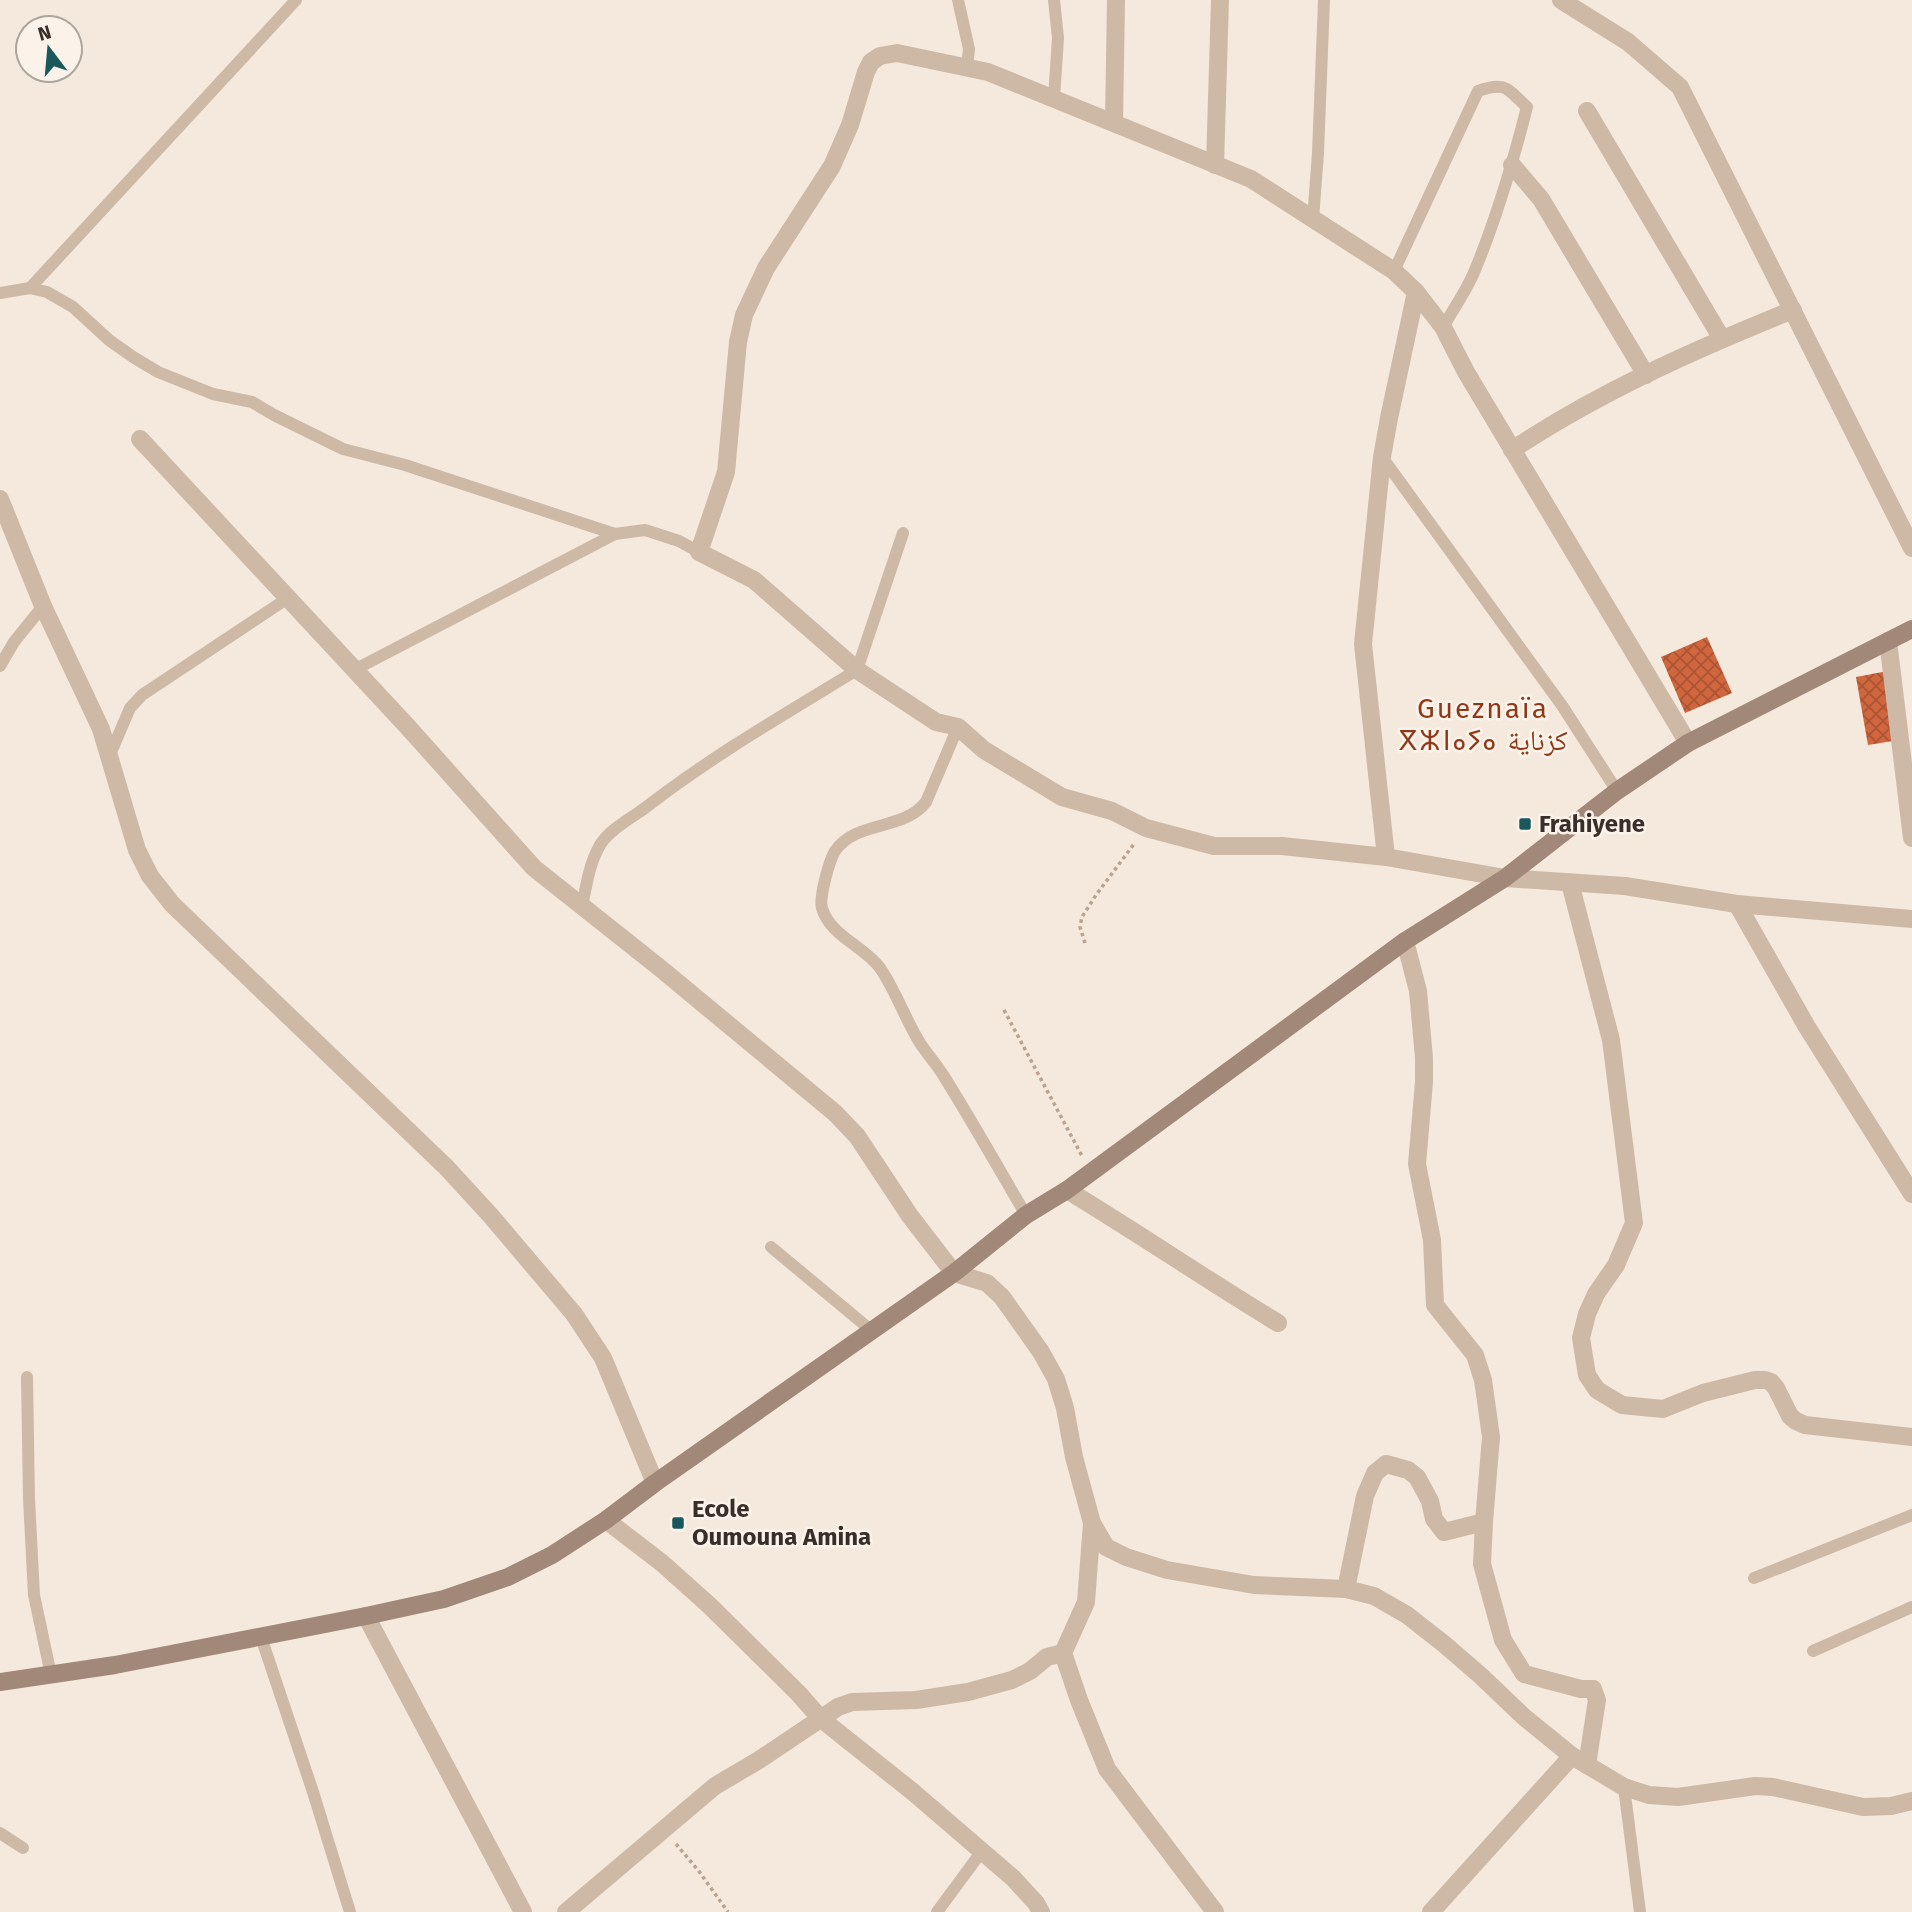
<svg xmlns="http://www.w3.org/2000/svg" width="1912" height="1912" viewBox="0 0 1912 1912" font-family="'Fira Sans','Noto Naskh Arabic','Noto Sans Tifinagh',sans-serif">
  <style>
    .building { fill: url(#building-cross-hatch) }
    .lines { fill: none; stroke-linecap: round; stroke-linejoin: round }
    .path { stroke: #baa390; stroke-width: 3.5; stroke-dasharray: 3.5 3.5; stroke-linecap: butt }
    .lane { stroke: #ceb9a6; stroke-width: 12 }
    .street { stroke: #ceb9a6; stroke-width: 18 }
    .secondary { stroke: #a18878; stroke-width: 18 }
    .poi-dot { fill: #1a585e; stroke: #fbf3e9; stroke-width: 2.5 }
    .labels { text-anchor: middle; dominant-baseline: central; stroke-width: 5; stroke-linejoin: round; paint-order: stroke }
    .poi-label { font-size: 24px; font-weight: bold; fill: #392e28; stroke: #fbf3e9; text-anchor: start }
    .quarter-label { font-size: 28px; letter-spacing: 2px; fill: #8f391a; stroke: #fbf3e9 }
  </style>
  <defs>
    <pattern id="building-cross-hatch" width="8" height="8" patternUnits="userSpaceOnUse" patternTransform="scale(1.75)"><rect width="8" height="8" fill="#d0663e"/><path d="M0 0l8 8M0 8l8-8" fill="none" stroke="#aa5434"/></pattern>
  </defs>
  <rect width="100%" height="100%" fill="#f4e9dc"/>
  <!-- building -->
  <g class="building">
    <path d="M1707 637 1732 693 1685 713 1661 657Z"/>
    <path d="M1893 670 1905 739 1868 745 1856 677Z"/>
  </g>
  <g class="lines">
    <!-- path -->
    <g class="path">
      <path d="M1085 943 1080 927 1082 917 1096 895 1134 844"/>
      <path d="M1004 1010 1082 1156"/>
      <path d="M676 1844 698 1870 728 1912"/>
    </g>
    <!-- lane -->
    <g class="lane">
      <path d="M958 0 969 49 967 68"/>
      <path d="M1054 98 1058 38 1054 0"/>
      <path d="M1313 219 1318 153 1324 0"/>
      <path d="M1394 271 1478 91C1506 81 1507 89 1527 107 1513 162 1497 217 1475 270 1467 290 1454 308 1443 327"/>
      <path d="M30 288 296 0"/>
      <path d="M0 293 30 288 47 292 73 307 109 340 133 357 158 372 213 394 252 402 274 415 343 449 405 465 615 534 645 530 679 541 699 552"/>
      <path d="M1382 457 1563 707 1617 791"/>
      <path d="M0 666 14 642 43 606"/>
      <path d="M354 670 615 534"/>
      <path d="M958 727 926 802C904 831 856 820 835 851 829 861 819 898 822 908 830 936 864 946 880 968 896 991 905 1019 920 1043 928 1055 938 1066 945 1078 973 1123 999 1169 1026 1215"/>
      <path d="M109 757 130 708 142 695 288 598"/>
      <path d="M582 907C586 887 589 864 600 845 609 830 631 818 645 808 712 756 785 714 857 670L903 533"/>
      <path d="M771 1247 872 1331"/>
      <path d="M27 1377 29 1499 34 1595 51 1675"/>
      <path d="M1754 1578 1912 1515"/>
      <path d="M261 1637 313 1792 350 1912"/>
      <path d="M1813 1651 1912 1607"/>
      <path d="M1624 1787 1640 1912"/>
      <path d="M0 1833 23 1848"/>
      <path d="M937 1912 982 1851"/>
    </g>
    <!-- street -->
    <g class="street">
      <path d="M1561 0 1628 42 1680 87 1912 548"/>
      <path d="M1587 111 1722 339"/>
      <path d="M1114 123 1116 0"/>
      <path d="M1215 165 1220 0"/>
      <path d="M1512 165 1541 199 1646 375"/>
      <path d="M140 439 407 726 534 868 660 968 835 1113 857 1136 910 1216 954 1273 987 1283 1002 1297 1041 1352 1056 1379 1065 1408 1074 1457 1092 1523 1106 1547 1126 1557 1167 1570 1254 1585 1346 1589 1374 1596 1407 1615 1444 1644 1481 1676 1524 1717 1572 1756 1624 1787 1649 1795 1678 1797 1755 1786 1773 1787 1863 1807 1891 1806 1912 1801"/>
      <path d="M1512 450C1599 392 1696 349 1793 310"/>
      <path d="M0 499 43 606 101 729 137 850 150 876 172 904 447 1168 491 1216 574 1314 603 1358 655 1483"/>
      <path d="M1888 641 1912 838"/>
      <path d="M1688 743 1466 372 1443 327 1416 292 1394 271 1251 179 988 72 897 53 880 56 871 62 866 72 850 125 832 166 766 268 744 315 738 342 726 472 699 552 754 580 857 670 936 722 958 727 984 750 1062 797 1112 811 1146 828 1214 846H1282L1386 857 1505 878 1625 886 1737 904 1912 919"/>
      <path d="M1386 857 1363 644 1382 457 1389 418 1416 292"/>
      <path d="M1570 883 1611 1040 1634 1223 1616 1265 1596 1294 1587 1314 1581 1338 1587 1375 1597 1390 1622 1405 1663 1409 1703 1393 1755 1380H1765L1771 1382 1776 1388 1790 1416 1796 1421 1805 1425 1912 1437"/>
      <path d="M1737 904 1807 1027 1912 1194"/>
      <path d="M1405 941 1418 991 1424 1058V1082L1417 1164 1432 1240 1435 1305 1475 1355 1483 1380 1491 1437 1484 1522 1482 1564 1503 1640 1524 1674 1581 1689H1593L1597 1700 1587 1765"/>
      <path d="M1067 1190C1138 1233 1207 1280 1278 1323"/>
      <path d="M606 1520 662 1563 710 1606 799 1694 820 1718 913 1792 1013 1878 1036 1903 1041 1912"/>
      <path d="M1092 1523 1086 1602 1063 1653 1079 1700 1107 1769 1215 1912"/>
      <path d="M1346 1589 1365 1496 1375 1473 1386 1464 1408 1470 1417 1477 1430 1501 1434 1519 1444 1532 1484 1522"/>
      <path d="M366 1616 523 1912"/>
      <path d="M566 1912 715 1786 759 1760 838 1707 852 1702 916 1700 968 1692 1012 1680 1030 1671 1047 1657 1063 1653"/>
      <path d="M1431 1912 1572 1756"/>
    </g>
    <!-- secondary -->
    <path class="secondary" d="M0 1682 115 1665 366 1616 444 1599 508 1577 552 1555 606 1520 655 1483 954 1273 1026 1215 1067 1190 1405 941 1505 878 1617 791 1688 743 1912 629"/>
  </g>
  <!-- markers -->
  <g class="poi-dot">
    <rect x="1518" y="817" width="14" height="14" rx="3.5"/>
    <rect x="671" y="1516" width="14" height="14" rx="3.5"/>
  </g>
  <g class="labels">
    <!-- poi labels -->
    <g class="poi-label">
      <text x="1539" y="824">Frahiyene</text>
      <text x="692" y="1509">Ecole<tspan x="692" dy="28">Oumouna Amina</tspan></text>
    </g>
    <!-- quarter labels -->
    <g class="quarter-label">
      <text x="1483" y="708">Gueznaïa<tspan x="1483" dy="32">ⴳⵣⵏⴰⵢⴰ كزناية</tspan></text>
    </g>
  </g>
  <!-- north arrow -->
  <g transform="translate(49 49) rotate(344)"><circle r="33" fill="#fbf3e9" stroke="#ada49c" stroke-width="2"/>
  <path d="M0-5L12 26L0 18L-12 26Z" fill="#1a585e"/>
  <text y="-10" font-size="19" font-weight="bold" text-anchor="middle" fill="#392e28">N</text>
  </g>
</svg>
